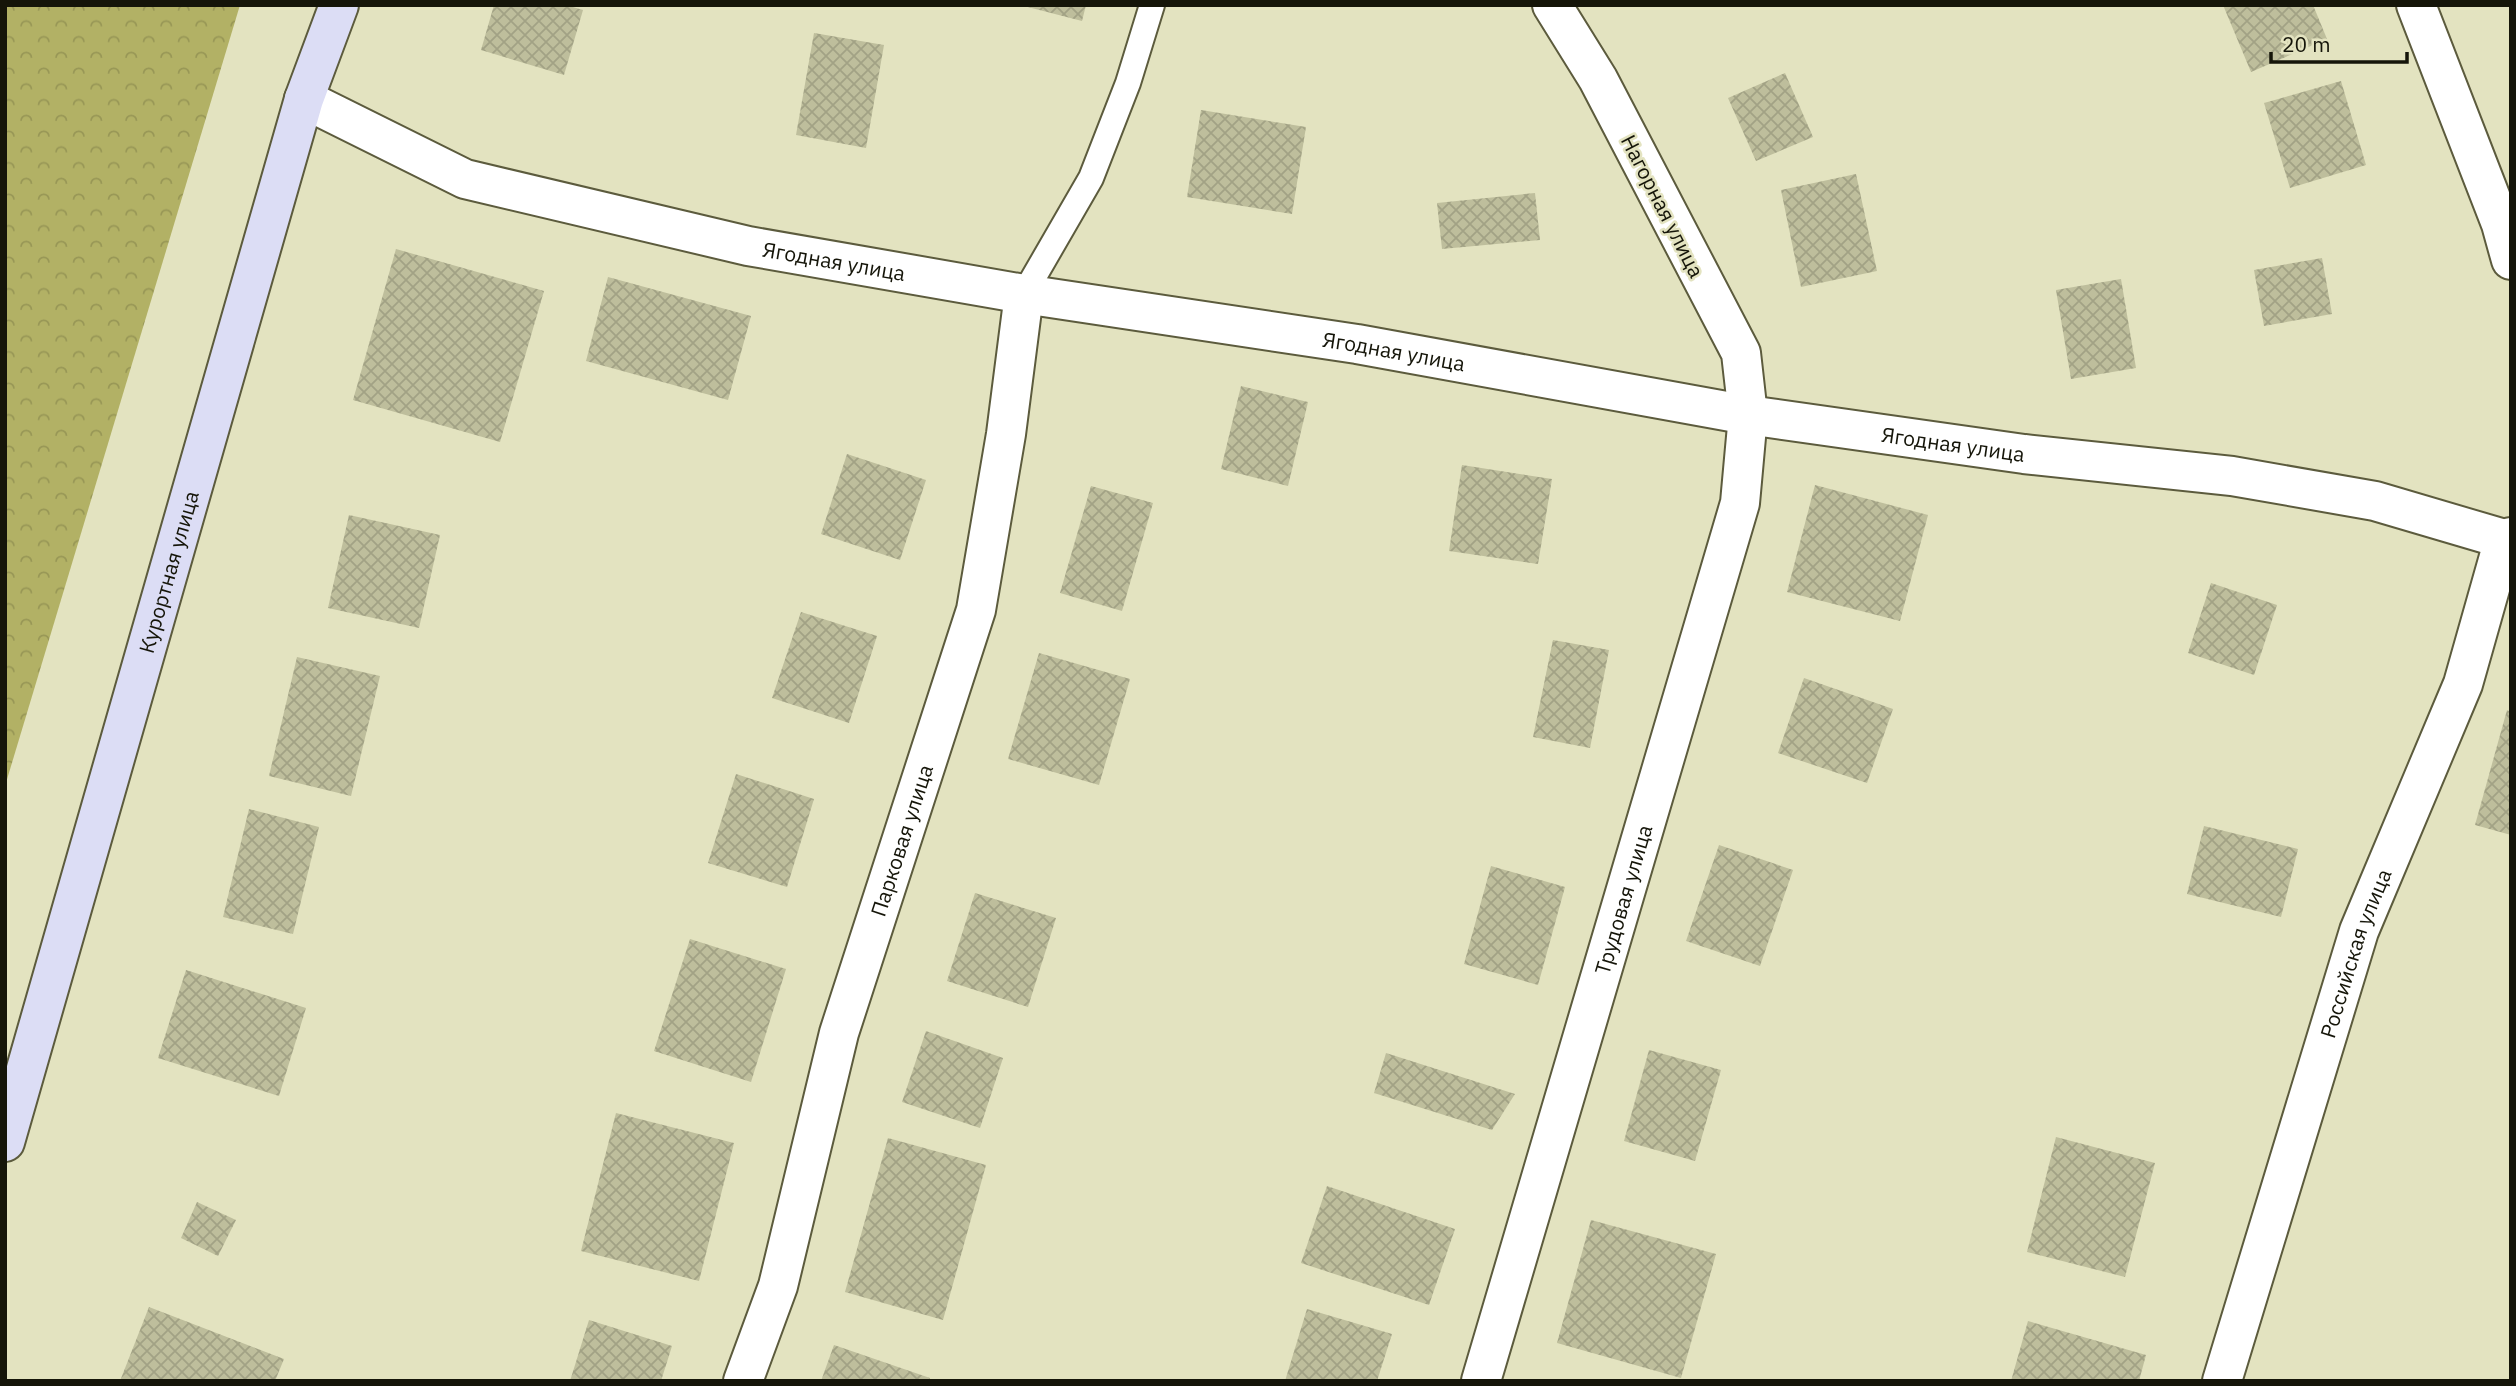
<svg xmlns="http://www.w3.org/2000/svg" width="2516" height="1386" viewBox="0 0 2516 1386" font-family="'IBM Plex Sans',sans-serif">
  <style>
    .forest { fill: url(#forest-crowns) }
    .building { fill: url(#building-cross-hatch) }
    .lines { fill: none; stroke-linecap: round; stroke-linejoin: round }
    .lane-casing { stroke: #5c5b3d; stroke-width: 28 }
    .street-casing { stroke: #5c5b3d; stroke-width: 42 }
    .secondary-casing { stroke: #5c5b3d; stroke-width: 42 }
    .lane { stroke: #fff; stroke-width: 24 }
    .street { stroke: #fff; stroke-width: 38 }
    .secondary { stroke: #dcddf5; stroke-width: 38 }
    .labels { text-anchor: middle; dominant-baseline: central; stroke-width: 5; stroke-linejoin: round; paint-order: stroke }
    .street-label { font-size: 21px; fill: #151509; stroke: #e3e3c0 }
  </style>
  <defs>
    <pattern id="forest-crowns" width="20" height="18" patternUnits="userSpaceOnUse" patternTransform="scale(1.75)"><rect width="20" height="18" fill="#b2b165"/><path d="M2 6a3 3 0 1 1 6 0M12 15a3 3 0 1 1 6 0" fill="none" stroke="#989756"/></pattern>
    <pattern id="building-cross-hatch" width="8" height="8" patternUnits="userSpaceOnUse" patternTransform="scale(1.75)"><rect width="8" height="8" fill="#bebe9c"/><path d="M0 0l8 8M0 8l8-8" fill="none" stroke="#a2a285"/></pattern>
  </defs>
  <rect width="100%" height="100%" fill="#e3e3c0"/>
  <!-- forest -->
  <path class="forest" d="M5 5H240L5 786Z"/>
  <!-- building -->
  <g class="building">
    <path d="M494 5H566L583 10 564 75 481 50Z"/>
    <path d="M1020 5H1086L1082 21Z"/>
    <path d="M2223 5H2313L2327 39 2251 72Z"/>
    <path d="M814 33 884 45 866 148 796 135Z"/>
    <path d="M1785 73 1813 137 1756 161 1728 98Z"/>
    <path d="M2341 81 2366 165 2290 188 2264 103Z"/>
    <path d="M1201 110 1306 127 1292 214 1187 197Z"/>
    <path d="M1856 174 1877 271 1801 287 1781 190Z"/>
    <path d="M1535 193 1540 240 1442 249 1437 203Z"/>
    <path d="M396 249 544 291 500 442 353 400Z"/>
    <path d="M2322 258 2332 314 2264 326 2254 270Z"/>
    <path d="M608 277 751 316 728 400 586 361Z"/>
    <path d="M2121 279 2136 368 2071 379 2056 290Z"/>
    <path d="M1241 386 1308 402 1288 486 1221 469Z"/>
    <path d="M847 454 926 480 900 560 821 534Z"/>
    <path d="M1462 465 1552 479 1538 564 1449 551Z"/>
    <path d="M1815 485 1928 515 1900 621 1787 592Z"/>
    <path d="M1091 486 1153 503 1122 611 1060 593Z"/>
    <path d="M349 515 440 535 419 628 328 608Z"/>
    <path d="M2211 583 2277 605 2254 675 2188 653Z"/>
    <path d="M801 612 877 636 849 723 772 698Z"/>
    <path d="M1553 640 1609 650 1590 748 1533 737Z"/>
    <path d="M1039 653 1130 679 1099 785 1008 759Z"/>
    <path d="M297 657 380 676 351 796 269 776Z"/>
    <path d="M1804 678 1893 709 1867 783 1778 753Z"/>
    <path d="M2507 710 2511 712V835L2475 825Z"/>
    <path d="M736 774 814 799 787 887 708 863Z"/>
    <path d="M249 809 319 827 293 934 223 917Z"/>
    <path d="M2204 826 2298 849 2281 917 2187 894Z"/>
    <path d="M1719 845 1793 870 1760 966 1686 941Z"/>
    <path d="M1491 866 1565 887 1538 985 1464 964Z"/>
    <path d="M975 893 1056 918 1028 1007 947 981Z"/>
    <path d="M690 939 786 969 751 1082 654 1051Z"/>
    <path d="M186 970 306 1008 279 1096 158 1058Z"/>
    <path d="M926 1031 1003 1058 980 1128 902 1102Z"/>
    <path d="M1649 1050 1721 1070 1695 1161 1624 1141Z"/>
    <path d="M1386 1053 1515 1094 1492 1130 1374 1093Z"/>
    <path d="M616 1113 734 1143 699 1281 581 1251Z"/>
    <path d="M2056 1137 2155 1163 2125 1277 2027 1252Z"/>
    <path d="M888 1138 986 1165 943 1320 845 1292Z"/>
    <path d="M1327 1186 1455 1229 1429 1305 1301 1263Z"/>
    <path d="M197 1202 236 1220 218 1256 181 1238Z"/>
    <path d="M1591 1220 1716 1254 1681 1378 1557 1343Z"/>
    <path d="M149 1307 284 1359 275 1381H120Z"/>
    <path d="M1307 1309 1392 1334 1377 1381H1285Z"/>
    <path d="M589 1320 672 1346 661 1381H570Z"/>
    <path d="M2028 1321 2146 1355 2139 1381H2011Z"/>
    <path d="M834 1345 930 1378 929 1381H821Z"/>
  </g>
  <g class="lines">
    <defs>
      <path id="lane" d="M1024 294 1091 178 1128 83 1152 5"/>
      <g id="street">
        <path d="M2416 5 2501 224 2511 260"/>
        <path id="s1" d="M304 99 465 179 748 246 1024 294 1357 344 1748 415 2024 454 2232 476 2375 501 2504 539"/>
        <path id="s2" d="M743 1381 778 1286 839 1033 976 610 1006 434 1024 294"/>
        <path id="s3" d="M1481 1381 1740 503 1748 415 1741 353 1598 79 1552 5"/>
        <path id="s4" d="M2222 1381 2359 931 2463 684 2504 539 2511 537"/>
      </g>
      <g id="secondary">
        <path id="s5" d="M5 1142 304 99 339 5"/>
      </g>
    </defs>
    <!-- lane casing -->
    <use href="#lane" class="lane-casing"/>
    <!-- street casing -->
    <use href="#street" class="street-casing"/>
    <!-- secondary casing -->
    <use href="#secondary" class="secondary-casing"/>
    <!-- lane -->
    <use href="#lane" class="lane"/>
    <!-- street -->
    <use href="#street" class="street"/>
    <!-- secondary -->
    <use href="#secondary" class="secondary"/>
  </g>
  <g class="labels">
    <!-- street labels -->
    <g class="street-label">
      <text transform="translate(1663 206) rotate(63)">Нагорная улица</text>
      <text stroke="none"><textPath href="#s1" startOffset="558">Ягодная улица</textPath></text>
      <text stroke="none"><textPath href="#s1" startOffset="1125">Ягодная улица</textPath></text>
      <text stroke="none"><textPath href="#s1" startOffset="1692">Ягодная улица</textPath></text>
      <text stroke="none"><textPath href="#s5" startOffset="593">Курортная улица</textPath></text>
      <text stroke="none"><textPath href="#s2" startOffset="564">Парковая улица</textPath></text>
      <text stroke="none"><textPath href="#s3" startOffset="502">Трудовая улица</textPath></text>
      <text stroke="none"><textPath href="#s4" startOffset="448">Российская улица</textPath></text>
    </g>
  </g>
  <!-- border -->
  <rect width="2516" height="1386" fill="none" stroke="#151509" stroke-width="14"/>
  <!-- scale -->
  <path d="M2271 52v10h136v-10" fill="none" stroke="#151509" stroke-width="3.5"/>
  <text x="2282" y="52" font-size="21" fill="#151509" stroke="#e3e3c0" stroke-width="5" paint-order="stroke">20 m</text>
</svg>
